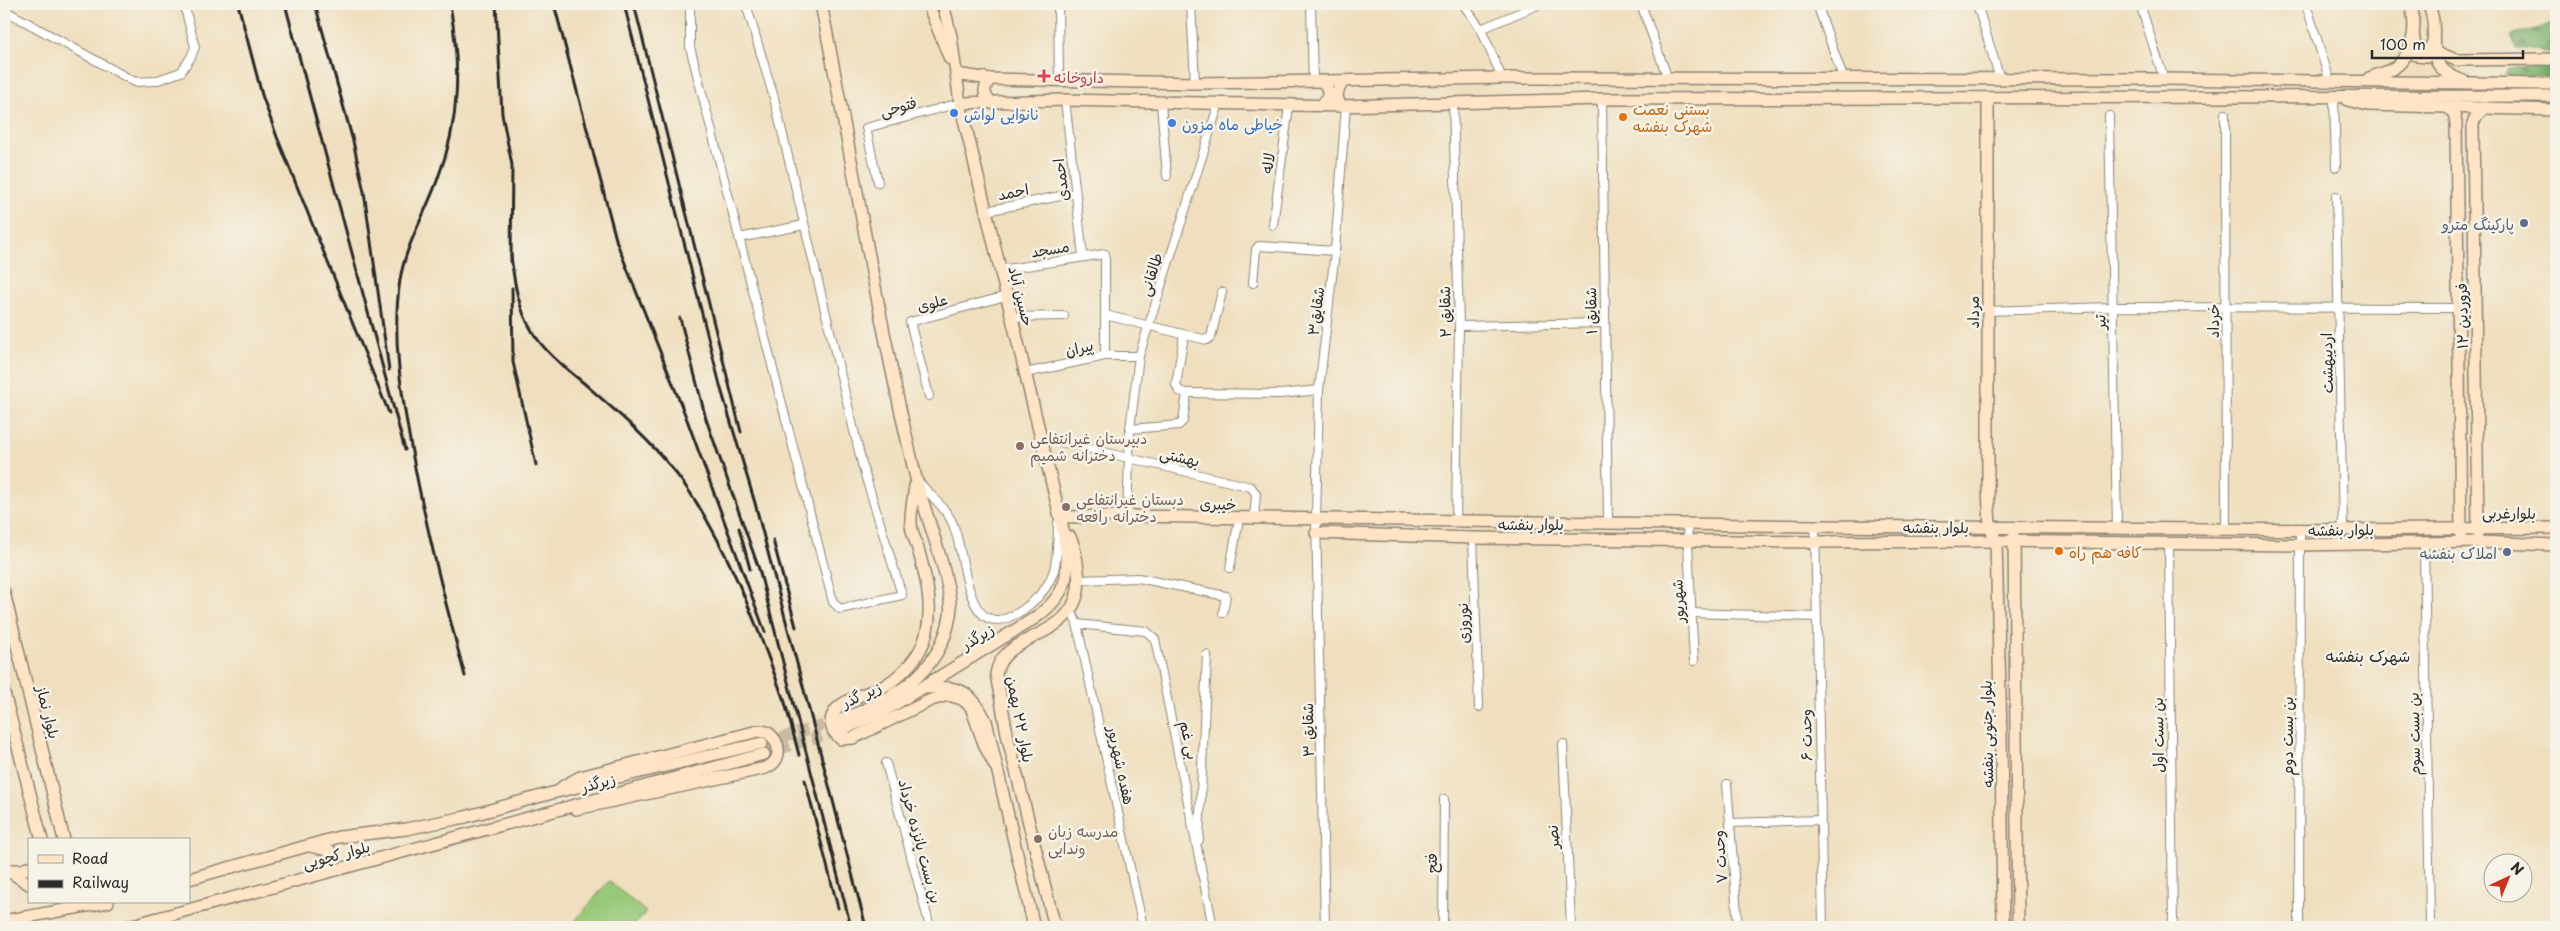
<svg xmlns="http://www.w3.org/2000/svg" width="2560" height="931" viewBox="0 0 2560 931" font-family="'Playpen Sans','Playpen Sans Arabic',sans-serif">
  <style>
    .forest { fill: url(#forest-firs); stroke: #526c4a }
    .green { fill: #98c978; stroke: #627a52 }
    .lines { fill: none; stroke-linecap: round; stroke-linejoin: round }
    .secondary-tunnel { stroke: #c8bba1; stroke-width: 11; stroke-dasharray: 11 5.5; stroke-linecap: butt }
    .street-casing { stroke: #8d8574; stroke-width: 10 }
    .secondary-casing { stroke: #8d8574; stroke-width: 14 }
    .street { stroke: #fff; stroke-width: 8 }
    .secondary { stroke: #ffe4c6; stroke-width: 11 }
    .rail { stroke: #2b2b2b; stroke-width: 3 }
    .health-dot { fill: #e0444e; stroke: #f7f3e8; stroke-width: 2 }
    .shop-dot { fill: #3f7fe0; stroke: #f7f3e8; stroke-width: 2 }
    .food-dot { fill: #e8710a; stroke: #f7f3e8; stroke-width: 2 }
    .service-dot { fill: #5c6f8a; stroke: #f7f3e8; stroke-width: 2 }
    .education-dot { fill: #8d6e63; stroke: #f7f3e8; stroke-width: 2 }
    .labels { text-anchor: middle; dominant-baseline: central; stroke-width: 5; stroke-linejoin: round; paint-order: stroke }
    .health-label { font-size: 15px; fill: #be3a42; stroke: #f7f3e8; text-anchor: start }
    .street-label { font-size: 15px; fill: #2b2b2b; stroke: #f7f3e8 }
    .food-label { font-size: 15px; fill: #c56008; stroke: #f7f3e8; text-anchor: start }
    .shop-label { font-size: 15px; fill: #366cbe; stroke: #f7f3e8; text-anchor: start }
    .service-label { font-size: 15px; fill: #4e5e75; stroke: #f7f3e8; text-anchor: end }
    .education-label { font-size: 15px; fill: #785e54; stroke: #f7f3e8; text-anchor: start }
    .neighbourhood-label { font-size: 16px; fill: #2b2b2b; stroke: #f7f3e8 }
  </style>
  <defs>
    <pattern id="forest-firs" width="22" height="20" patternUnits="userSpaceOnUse" patternTransform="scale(1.25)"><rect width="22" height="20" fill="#7aad68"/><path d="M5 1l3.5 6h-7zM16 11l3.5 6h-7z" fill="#648d56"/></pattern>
  </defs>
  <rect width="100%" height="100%" fill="#f7f3e8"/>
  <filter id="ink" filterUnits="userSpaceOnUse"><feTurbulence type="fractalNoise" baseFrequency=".02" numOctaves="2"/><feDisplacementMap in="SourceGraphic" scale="10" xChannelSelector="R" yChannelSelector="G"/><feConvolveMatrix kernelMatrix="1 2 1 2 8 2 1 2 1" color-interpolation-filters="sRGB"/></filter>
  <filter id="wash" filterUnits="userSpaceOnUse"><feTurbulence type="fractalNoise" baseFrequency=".0096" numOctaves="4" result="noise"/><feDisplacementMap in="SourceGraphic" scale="20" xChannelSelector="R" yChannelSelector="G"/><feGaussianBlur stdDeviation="1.12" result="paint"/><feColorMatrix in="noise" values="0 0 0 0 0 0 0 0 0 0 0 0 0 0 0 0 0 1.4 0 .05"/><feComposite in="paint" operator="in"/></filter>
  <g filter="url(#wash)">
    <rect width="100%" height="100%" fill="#efdfbe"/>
    <!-- forest -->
    <g class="forest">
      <path d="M2556 23V53L2517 48 2511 36Z"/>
      <path d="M2532 65H2556V77H2521L2505 74 2508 68Z"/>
    </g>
    <!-- green -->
    <path class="green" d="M609 881 646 912 633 927H570Z"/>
  </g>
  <g filter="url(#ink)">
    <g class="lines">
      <!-- secondary-tunnel -->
      <g class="secondary-tunnel">
        <path d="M765 742 838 721"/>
        <path d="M764 754 841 730"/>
      </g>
      <defs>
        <g id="street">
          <path d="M690 4V47L833 602 840 609 902 595 863 468 774 98 746 4"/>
          <path d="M1058 4 1059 81"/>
          <path d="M1191 4 1195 83"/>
          <path d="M1311 4 1313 82"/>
          <path d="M1463 4 1481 29 1502 78"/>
          <path d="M1641 4 1668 79"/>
          <path d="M1817 4 1844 80"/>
          <path d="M1977 4 2000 79"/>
          <path d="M2140 4 2164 79"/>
          <path d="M2306 4 2330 81"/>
          <path d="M4 10 135 82 155 81 181 72 191 57 195 47 184 4"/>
          <path d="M1481 29 1540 4"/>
          <path d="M2334 97 2336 167"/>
          <path d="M1602 99 1608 522"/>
          <path d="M1065 100 1083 256"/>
          <path d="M1453 101 1459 326 1456 521"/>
          <path d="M1161 103 1167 176"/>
          <path d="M2225 114 2226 528"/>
          <path d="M2109 116 2117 528"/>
          <path d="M878 182 866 128 960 103"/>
          <path d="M2336 196 2343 530"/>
          <path d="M986 211 1075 193"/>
          <path d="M1273 225 1289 106"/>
          <path d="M739 238 804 225"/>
          <path d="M1000 270 1105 254V356"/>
          <path d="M1253 283 1256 249 1259 246 1335 251"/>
          <path d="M1987 311 2112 307 2458 308"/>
          <path d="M1105 315 1207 340 1211 337 1222 292"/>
          <path d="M1012 317 1064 316"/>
          <path d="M1459 326 1603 323"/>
          <path d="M1025 373 1105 356H1139"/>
          <path d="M1187 393 1281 394 1319 390"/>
          <path d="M929 396 910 322 1006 296"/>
          <path d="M1130 429 1179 425 1183 421 1187 393 1179 391 1176 385 1184 335"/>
          <path d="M1040 437 1251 487 1256 494 1254 519"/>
          <path d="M919 482C929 494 944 506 951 520 969 553 961 659 1029 605 1059 581 1057 559 1058 523"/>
          <path d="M1127 516 1130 429 1139 356 1219 103"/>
          <path d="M1687 524 1694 661"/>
          <path d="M1815 526 1823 927"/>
          <path d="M1473 538 1479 707"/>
          <path d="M2424 542 2430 924"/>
          <path d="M2169 544 2173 925"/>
          <path d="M1230 568 1239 519"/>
          <path d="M1079 580 1138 578 1226 596 1223 613"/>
          <path d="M1071 610 1077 624 1143 927"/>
          <path d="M1691 613 1816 617"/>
          <path d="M1077 624 1146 631 1155 639 1213 927"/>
          <path d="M1563 744 1571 927"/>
          <path d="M886 763 930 927"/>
          <path d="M1727 784 1738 927"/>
          <path d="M1730 823 1820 820"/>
          <path d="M1199 840 1207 655"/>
          <path d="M1325 927 1316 520 1319 390 1335 251 1346 105"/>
          <path d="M1443 927 1444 799"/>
          <path d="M2299 927 2300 528"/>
        </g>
        <g id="secondary">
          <path d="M821 4C853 162 878 321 916 478 923 509 955 588 950 616 940 676 889 701 838 721"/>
          <path d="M928 4 950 59"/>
          <path d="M2428 4C2444 36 2415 63 2463 81"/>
          <path d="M2414 39 2416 55 2427 56 2432 44"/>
          <path d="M2432 44 2439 53 2456 60 2556 59"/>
          <path d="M956 74 990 79 1195 83 1502 78 2164 79 2556 84"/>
          <path d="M2369 78C2379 74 2393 71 2400 63 2415 47 2417 23 2410 4"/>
          <path d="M990 79C983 89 983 94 991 103"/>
          <path d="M1988 98V489L1990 526 1996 541 2001 734 2003 927"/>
          <path d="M2347 100 2368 105 2556 110"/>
          <path d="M960 103 1065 100 1340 106 1602 99 2556 96"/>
          <path d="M1321 106C1329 98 1331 91 1323 82"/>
          <path d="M1340 106C1336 96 1336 91 1343 82"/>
          <path d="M2449 108 2454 114 2456 123 2461 534"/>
          <path d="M915 486C914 497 910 512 911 523 911 532 916 541 918 549 927 580 937 619 920 650 913 663 899 677 886 685 869 695 830 699 831 724 832 731 836 735 841 739L853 738 931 700 948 695 962 699 971 707 984 744 995 766"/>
          <path d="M1060 517 1127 516 1815 526 2343 530 2556 528"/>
          <path d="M2478 532 2473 124 2476 116 2484 108"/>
          <path d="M1316 533 1473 538 1815 542 1996 541 2300 545 2478 542 2556 545"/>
          <path d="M2014 537 2018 927"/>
          <path d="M4 592 64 840"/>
          <path d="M923 688C959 686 969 688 986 721L1034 927"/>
          <path d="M4 693 42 840"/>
          <path d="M841 730 879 714 1035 618C1074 590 1069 568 1062 525L960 103 951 36 943 4"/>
          <path d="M562 787 580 777 758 731 767 732C781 742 783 760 766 768L576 809"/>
          <path d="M310 846 329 850 334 855 333 862 321 872"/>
          <path d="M4 868 29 884"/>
          <path d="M6 870H23L29 867"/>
          <path d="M189 879 339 837 406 829 465 817 552 793 762 743"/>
          <path d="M4 921 108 902"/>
          <path d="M125 927 764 754"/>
          <path d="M1055 927 1008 739 996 674C1003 628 1087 642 1078 571 1077 560 1075 547 1070 537"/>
        </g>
      </defs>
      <!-- street casing -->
      <use href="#street" class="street-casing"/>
      <!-- secondary casing -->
      <use href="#secondary" class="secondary-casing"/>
      <!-- street -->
      <use href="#street" class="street"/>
      <!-- secondary -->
      <use href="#secondary" class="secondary"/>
      <!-- rail -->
      <g class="rail">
        <path d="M238 4 262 95 277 137 389 413"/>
        <path d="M285 4 405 450"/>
        <path d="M315 4 353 141 364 192 389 370"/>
        <path d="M450 4C460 65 461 118 438 178 426 213 406 243 400 280 391 338 402 396 412 452 426 528 445 602 465 676"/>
        <path d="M496 4 502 114 512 165 511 263"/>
        <path d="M554 4 617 243 686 417 765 632"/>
        <path d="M624 4 721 389 755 503 866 927"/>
        <path d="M634 4 741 432"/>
        <path d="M511 255C514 282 518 308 532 331 545 353 567 369 586 385 617 412 649 439 675 472 722 531 759 629 784 701"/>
        <path d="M512 288 513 362 536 465"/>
        <path d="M680 318 706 419 759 569 851 927"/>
        <path d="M739 528 750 569"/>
        <path d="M773 540 796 627"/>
        <path d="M783 695 799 755"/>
        <path d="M805 780 838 908"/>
      </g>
    </g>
  </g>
  <!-- markers -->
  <path class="health-dot" d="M1041.5 68.5h5v5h5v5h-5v5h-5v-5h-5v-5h5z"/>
  <g class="shop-dot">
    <circle cx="954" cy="113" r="5"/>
    <circle cx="1172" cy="123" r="5"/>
  </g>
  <g class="food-dot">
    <circle cx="1623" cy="117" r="5"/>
    <circle cx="2059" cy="551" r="5"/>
  </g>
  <g class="service-dot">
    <circle cx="2524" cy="223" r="5"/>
    <circle cx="2507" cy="552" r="5"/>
  </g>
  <g class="education-dot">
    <circle cx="1020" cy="446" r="5"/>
    <circle cx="1066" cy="507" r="5"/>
    <circle cx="1038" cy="839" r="5"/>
  </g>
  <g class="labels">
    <!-- health labels -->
    <g class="health-label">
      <text x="1054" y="76">داروخانه</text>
    </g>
    <!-- street labels -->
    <g class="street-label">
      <text transform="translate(898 106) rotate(-15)">فتوحی</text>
      <text transform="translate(1267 163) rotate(-82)">لاله</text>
      <text transform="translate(1060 180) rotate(-97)">احمدی</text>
      <text transform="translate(1013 191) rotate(-11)">احمد</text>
      <text transform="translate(1050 248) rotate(-9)">مسجد</text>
      <text transform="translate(1150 274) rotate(-72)">طالقانی</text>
      <text transform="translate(1022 296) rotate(76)">حسین آباد</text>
      <text transform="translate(932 302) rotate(-15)">علوی</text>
      <text transform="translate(1315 311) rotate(-83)">شقایق۳</text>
      <text transform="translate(1590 311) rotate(-91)">شقایق ۱</text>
      <text transform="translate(1444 312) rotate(-91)">شقایق ۲</text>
      <text transform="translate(1972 312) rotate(-90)">مرداد</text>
      <text transform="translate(2461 316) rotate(-91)">فروردین ۱۲</text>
      <text transform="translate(2212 321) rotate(-90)">خرداد</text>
      <text transform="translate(2099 322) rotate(-91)">تیر</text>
      <text transform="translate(1079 347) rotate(-13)">پیران</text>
      <text transform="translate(2326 363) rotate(-91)">اردیبهشت</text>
      <text transform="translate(1180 456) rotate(13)">بهشتی</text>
      <text transform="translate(1218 503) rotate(1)">خیبری</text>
      <text transform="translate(2509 512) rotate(1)">بلوارغربی</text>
      <text x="1531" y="523">بلوار بنفشه</text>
      <text x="1936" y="526">بلوار بنفشه</text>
      <text transform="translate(2341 529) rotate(-1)">بلوار بنفشه</text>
      <text transform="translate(1677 601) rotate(-93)">شهریور</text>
      <text transform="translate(1462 623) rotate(-92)">نوروزی</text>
      <text transform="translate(977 636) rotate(-32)">زیرگذر</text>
      <text transform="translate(861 694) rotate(-25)">زیر گذر</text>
      <text transform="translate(49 712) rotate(76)">بلوار نماز</text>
      <text transform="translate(1021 719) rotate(79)">بلوار ۲۲ بهمن</text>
      <text transform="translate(1307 730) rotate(-91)">شقایق ۳</text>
      <text transform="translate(1986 734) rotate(-91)">بلوار جنوبی بنفشه</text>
      <text transform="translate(2413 734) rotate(-91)">بن بست سوم</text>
      <text transform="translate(1805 735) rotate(-91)">وحدت ۶</text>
      <text transform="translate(2157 735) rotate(-91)">بن بست اول</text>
      <text transform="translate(2286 736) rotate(-90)">بن بست دوم</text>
      <text transform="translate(1190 740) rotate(78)">بی غم</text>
      <text transform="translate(1122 765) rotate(78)">هفده شهریور</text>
      <text transform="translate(598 782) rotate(-15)">زیرگذر</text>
      <text transform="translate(1552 837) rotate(-93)">نصر</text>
      <text transform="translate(921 841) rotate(75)">بن بست پانزده خرداد</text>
      <text transform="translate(336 854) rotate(-15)">بلوار کچویی</text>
      <text transform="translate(1719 857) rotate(-94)">وحدت ۷</text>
      <text transform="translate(1430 863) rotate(-90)">فتح</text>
    </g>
    <!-- food labels -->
    <g class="food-label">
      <text x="1633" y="108">بستنی نعمت<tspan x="1633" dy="17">شهرک بنفشه</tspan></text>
      <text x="2069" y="551">کافه هم راه</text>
    </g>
    <!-- shop labels -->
    <g class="shop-label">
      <text x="964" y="113">نانوایی لواش</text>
      <text x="1182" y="123">خیاطی ماه مزون</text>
    </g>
    <!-- service labels -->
    <g class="service-label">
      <text x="2514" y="223">پارکینگ مترو</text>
      <text x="2497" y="552">املاک بنفشه</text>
    </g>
    <!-- education labels -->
    <g class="education-label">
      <text x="1030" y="437">دبیرستان غیرانتفاعی<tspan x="1030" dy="17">دخترانه شمیم</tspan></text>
      <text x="1076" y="498">دبستان غیرانتفاعی<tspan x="1076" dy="17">دخترانه رافعه</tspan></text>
      <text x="1048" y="830">مدرسه زبان<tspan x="1048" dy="17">وندایی</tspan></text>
    </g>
    <!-- neighbourhood labels -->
    <g class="neighbourhood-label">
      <text x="2368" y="655">شهرک بنفشه</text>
    </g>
  </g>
  <!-- margin -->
  <rect width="2560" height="931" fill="none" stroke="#f7f3e8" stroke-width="20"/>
  <!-- legend -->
  <rect x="28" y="838" width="162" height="65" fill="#f7f3e8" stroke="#a5a39c"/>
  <rect x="38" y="855" width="25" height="8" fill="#ffe4c6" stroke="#a5a39c"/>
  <text x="72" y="864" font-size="15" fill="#2b2b2b">Road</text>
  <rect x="38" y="880" width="25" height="8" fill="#2b2b2b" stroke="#a5a39c"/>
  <text x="72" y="888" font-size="15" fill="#2b2b2b">Railway</text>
  <!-- north arrow -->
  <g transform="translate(2508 878) rotate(44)"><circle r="24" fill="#f7f3e8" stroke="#a5a39c"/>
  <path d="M0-4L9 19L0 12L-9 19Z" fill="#c8321e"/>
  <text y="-8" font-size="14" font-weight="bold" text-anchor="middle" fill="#2b2b2b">N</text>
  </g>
  <!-- scale -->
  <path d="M2372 50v8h151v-8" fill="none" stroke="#2b2b2b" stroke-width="2.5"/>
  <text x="2380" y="50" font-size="15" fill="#2b2b2b" stroke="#f7f3e8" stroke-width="4" paint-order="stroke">100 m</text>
</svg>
